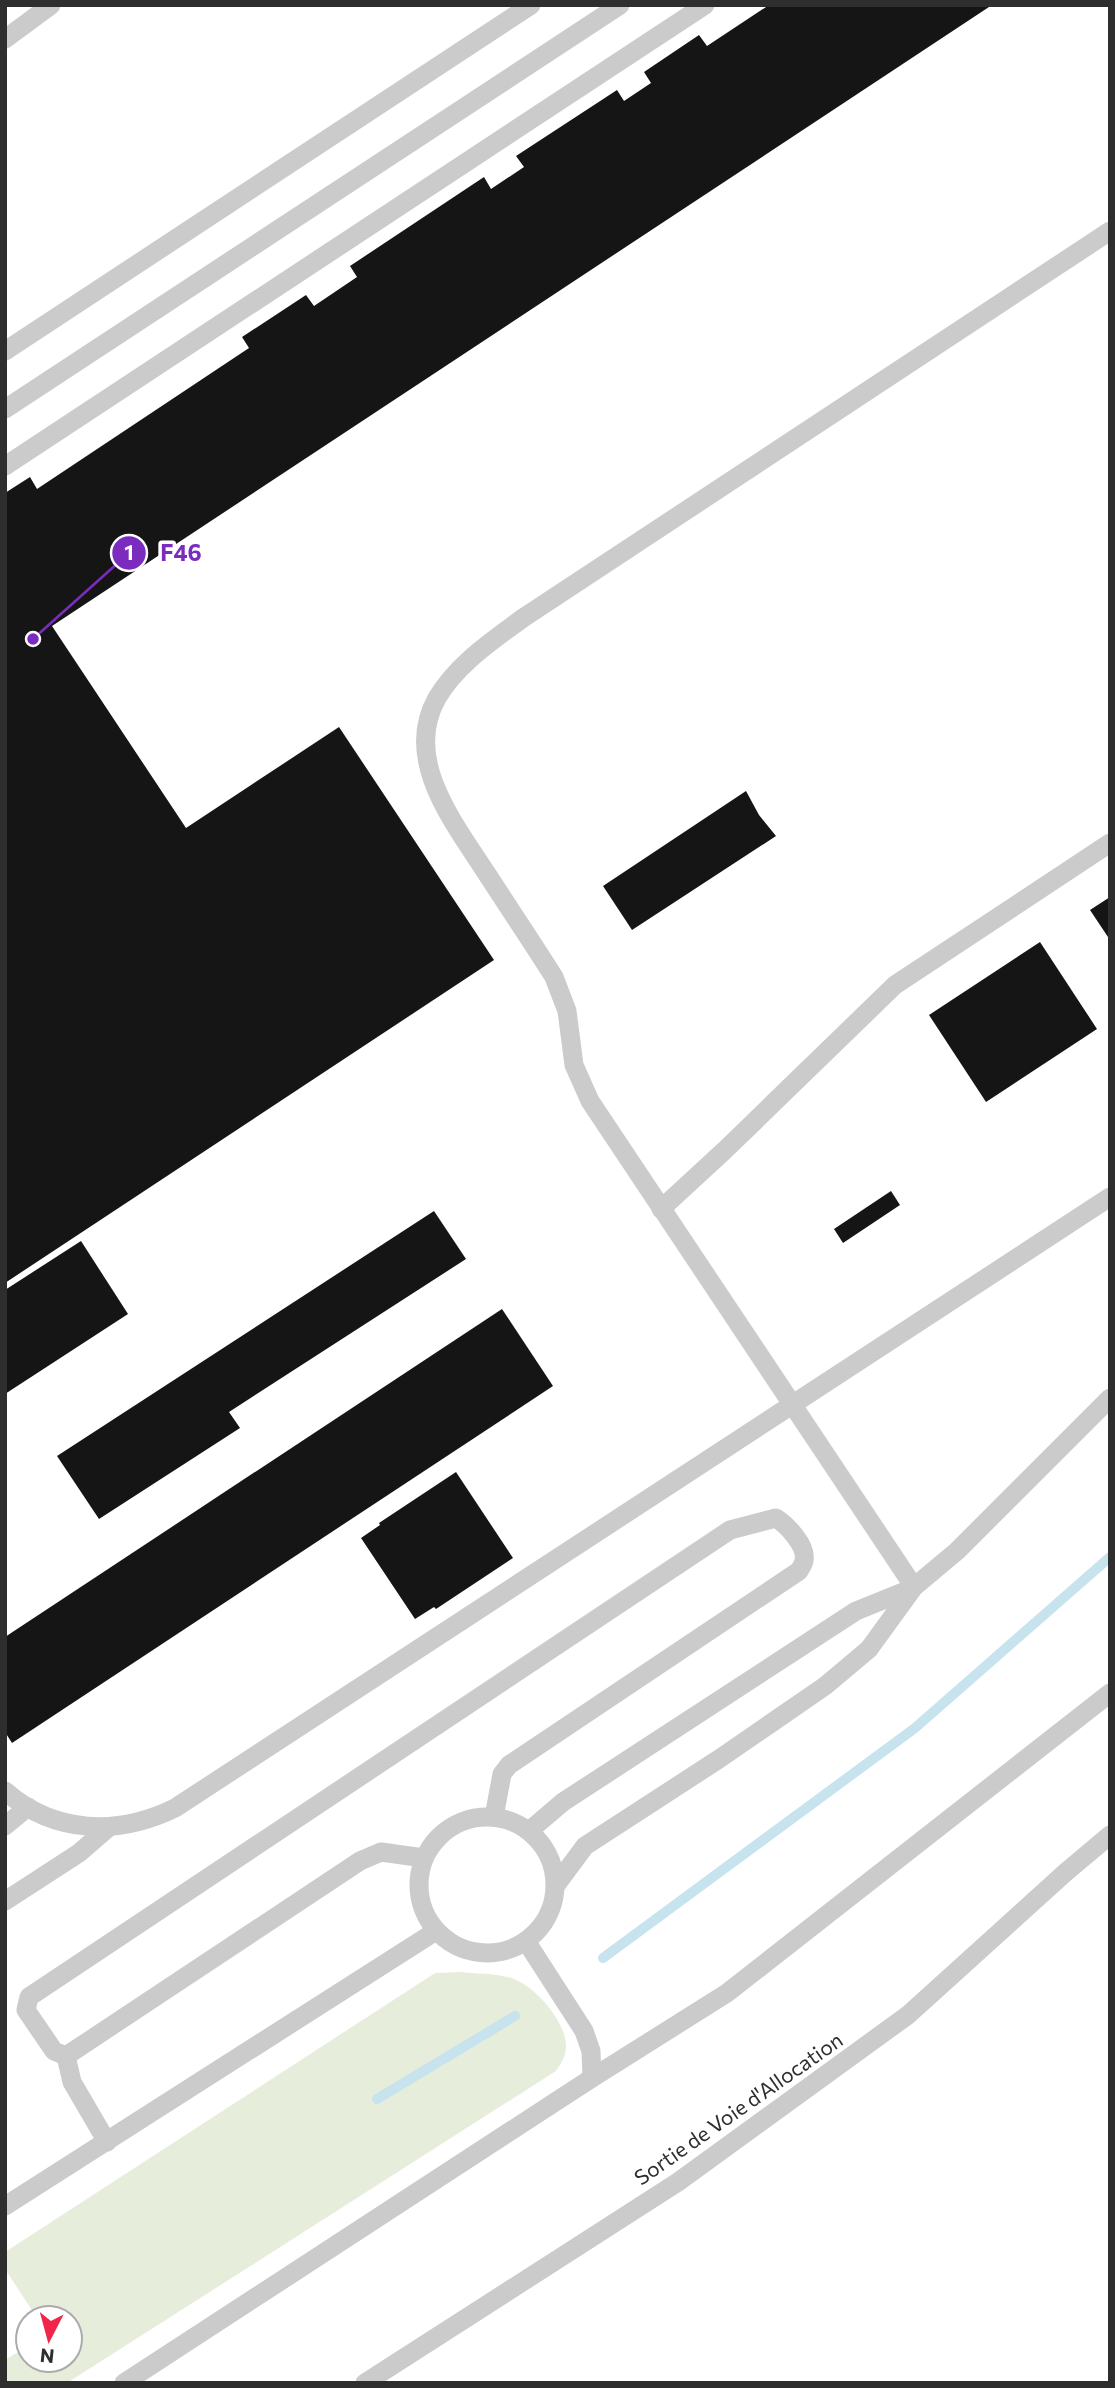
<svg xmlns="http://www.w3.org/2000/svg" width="1115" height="2388" viewBox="0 0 1115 2388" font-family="Commissioner,sans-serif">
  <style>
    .green { fill: #e7eddb }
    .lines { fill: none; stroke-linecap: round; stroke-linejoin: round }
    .stream { stroke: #c6e3ee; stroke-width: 10 }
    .building { fill: #151515 }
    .service { stroke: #cbcbcb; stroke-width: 19 }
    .labels { text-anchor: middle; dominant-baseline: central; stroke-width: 7; stroke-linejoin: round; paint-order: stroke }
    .street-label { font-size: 21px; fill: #2e2e2e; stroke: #fff }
    .leader { fill: none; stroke: #7b2cbf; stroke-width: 2.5 }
    .callout-dot { fill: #7b2cbf; stroke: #fff; stroke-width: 2.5 }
    .mark-label { font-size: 21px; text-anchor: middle; font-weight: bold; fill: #fff }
    .callout-label { font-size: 23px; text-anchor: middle; font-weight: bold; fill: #7b2cbf; stroke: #fff; stroke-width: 7; stroke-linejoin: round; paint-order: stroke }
  </style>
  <rect width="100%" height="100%" fill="#fff"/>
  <!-- green -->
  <path class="green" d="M460 1972C477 1974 498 1973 514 1979 536 1987 566 2022 566 2046 566 2056 561 2064 556 2071L67 2383H5V2360L28 2346V2360H70V2318H37L5 2269V2252L435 1973Z"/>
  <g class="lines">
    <!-- stream -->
    <g class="stream">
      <path d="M603 1958 915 1728 1110 1557"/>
      <path d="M377 2099 515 2016"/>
    </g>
  </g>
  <!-- building -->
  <g class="building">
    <path d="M769 5H992L52 626 186 828 339 727 494 960 5 1283V493L30 477 37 489 249 348 242 337 306 295 314 306 357 277 350 266 484 177 491 189 524 167 516 156 617 90 624 101 651 83 644 72 699 35 707 46Z"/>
    <path d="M746 791 759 815 776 836 632 930 603 886Z"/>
    <path d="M1110 897V940L1090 910Z"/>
    <path d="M1040 942 1097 1029 986 1102 929 1015Z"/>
    <path d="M891 1191 900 1205 843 1243 834 1229Z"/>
    <path d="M434 1211 466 1259 229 1412 240 1428 99 1519 57 1456Z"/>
    <path d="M81 1241 128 1314 5 1394V1290Z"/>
    <path d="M502 1309 553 1386 12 1743 5 1732V1637Z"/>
    <path d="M456 1472 513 1558 436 1609 434 1607 415 1619 361 1538 380 1525 379 1523Z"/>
  </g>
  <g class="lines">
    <!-- service -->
    <g class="service">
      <path d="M5 39 51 5"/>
      <path d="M5 351 531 5"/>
      <path d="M5 409 620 5"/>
      <path d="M5 466 705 5"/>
      <path d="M661 1209 725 1150 895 985 1110 843"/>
      <path d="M914 1587 590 1101 574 1065 567 1011 554 977C532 942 509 908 487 874 455 824 402 760 437 698 457 664 492 641 523 618L1110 231"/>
      <path d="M5 1791C54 1834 118 1836 175 1808L1110 1197"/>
      <circle cx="487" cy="1885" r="68"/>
      <path d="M5 1826 28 1807"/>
      <path d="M529 1831 563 1802 856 1611 913 1588"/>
      <path d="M556 1885 585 1846 719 1759 825 1686 869 1649 914 1587 957 1551 1110 1398"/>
      <path d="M5 1901 79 1853 109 1827"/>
      <path d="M526 1941 584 2031 591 2051 592 2078"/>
      <path d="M66 2056 54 2051 26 2010 29 1997 730 1530 776 1518C787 1525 807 1546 804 1560 804 1564 801 1567 799 1571L509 1765 502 1774 494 1817"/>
      <path d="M66 2056 360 1861 381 1852 424 1858"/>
      <path d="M66 2056 72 2082 107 2142"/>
      <path d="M5 2206 436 1931"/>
      <path d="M124 2383 592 2078 727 1993 1110 1693"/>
      <path d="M365 2383 678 2182 908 2015 1066 1872 1110 1835"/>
    </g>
  </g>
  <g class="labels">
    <!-- street labels -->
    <g class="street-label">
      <text transform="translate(738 2108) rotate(-35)">Sortie de Voie d'Allocation</text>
    </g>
  </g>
  <!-- callouts -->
  <path class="leader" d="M33 639L129 553"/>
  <g class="callout-dot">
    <circle cx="33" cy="639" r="7"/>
    <circle cx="129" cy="553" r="18"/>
  </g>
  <g class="mark-label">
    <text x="129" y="560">1</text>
  </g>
  <g class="callout-label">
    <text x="181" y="561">F46</text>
  </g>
  <!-- border -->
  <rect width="1115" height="2388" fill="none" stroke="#2e2e2e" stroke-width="14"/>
  <!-- north arrow -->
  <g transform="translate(49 2339) rotate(186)"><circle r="33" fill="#ffffff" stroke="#ababab" stroke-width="2"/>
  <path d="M0-5L12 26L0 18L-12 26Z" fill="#f1254c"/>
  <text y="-10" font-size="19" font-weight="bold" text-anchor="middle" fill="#2e2e2e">N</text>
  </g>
</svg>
